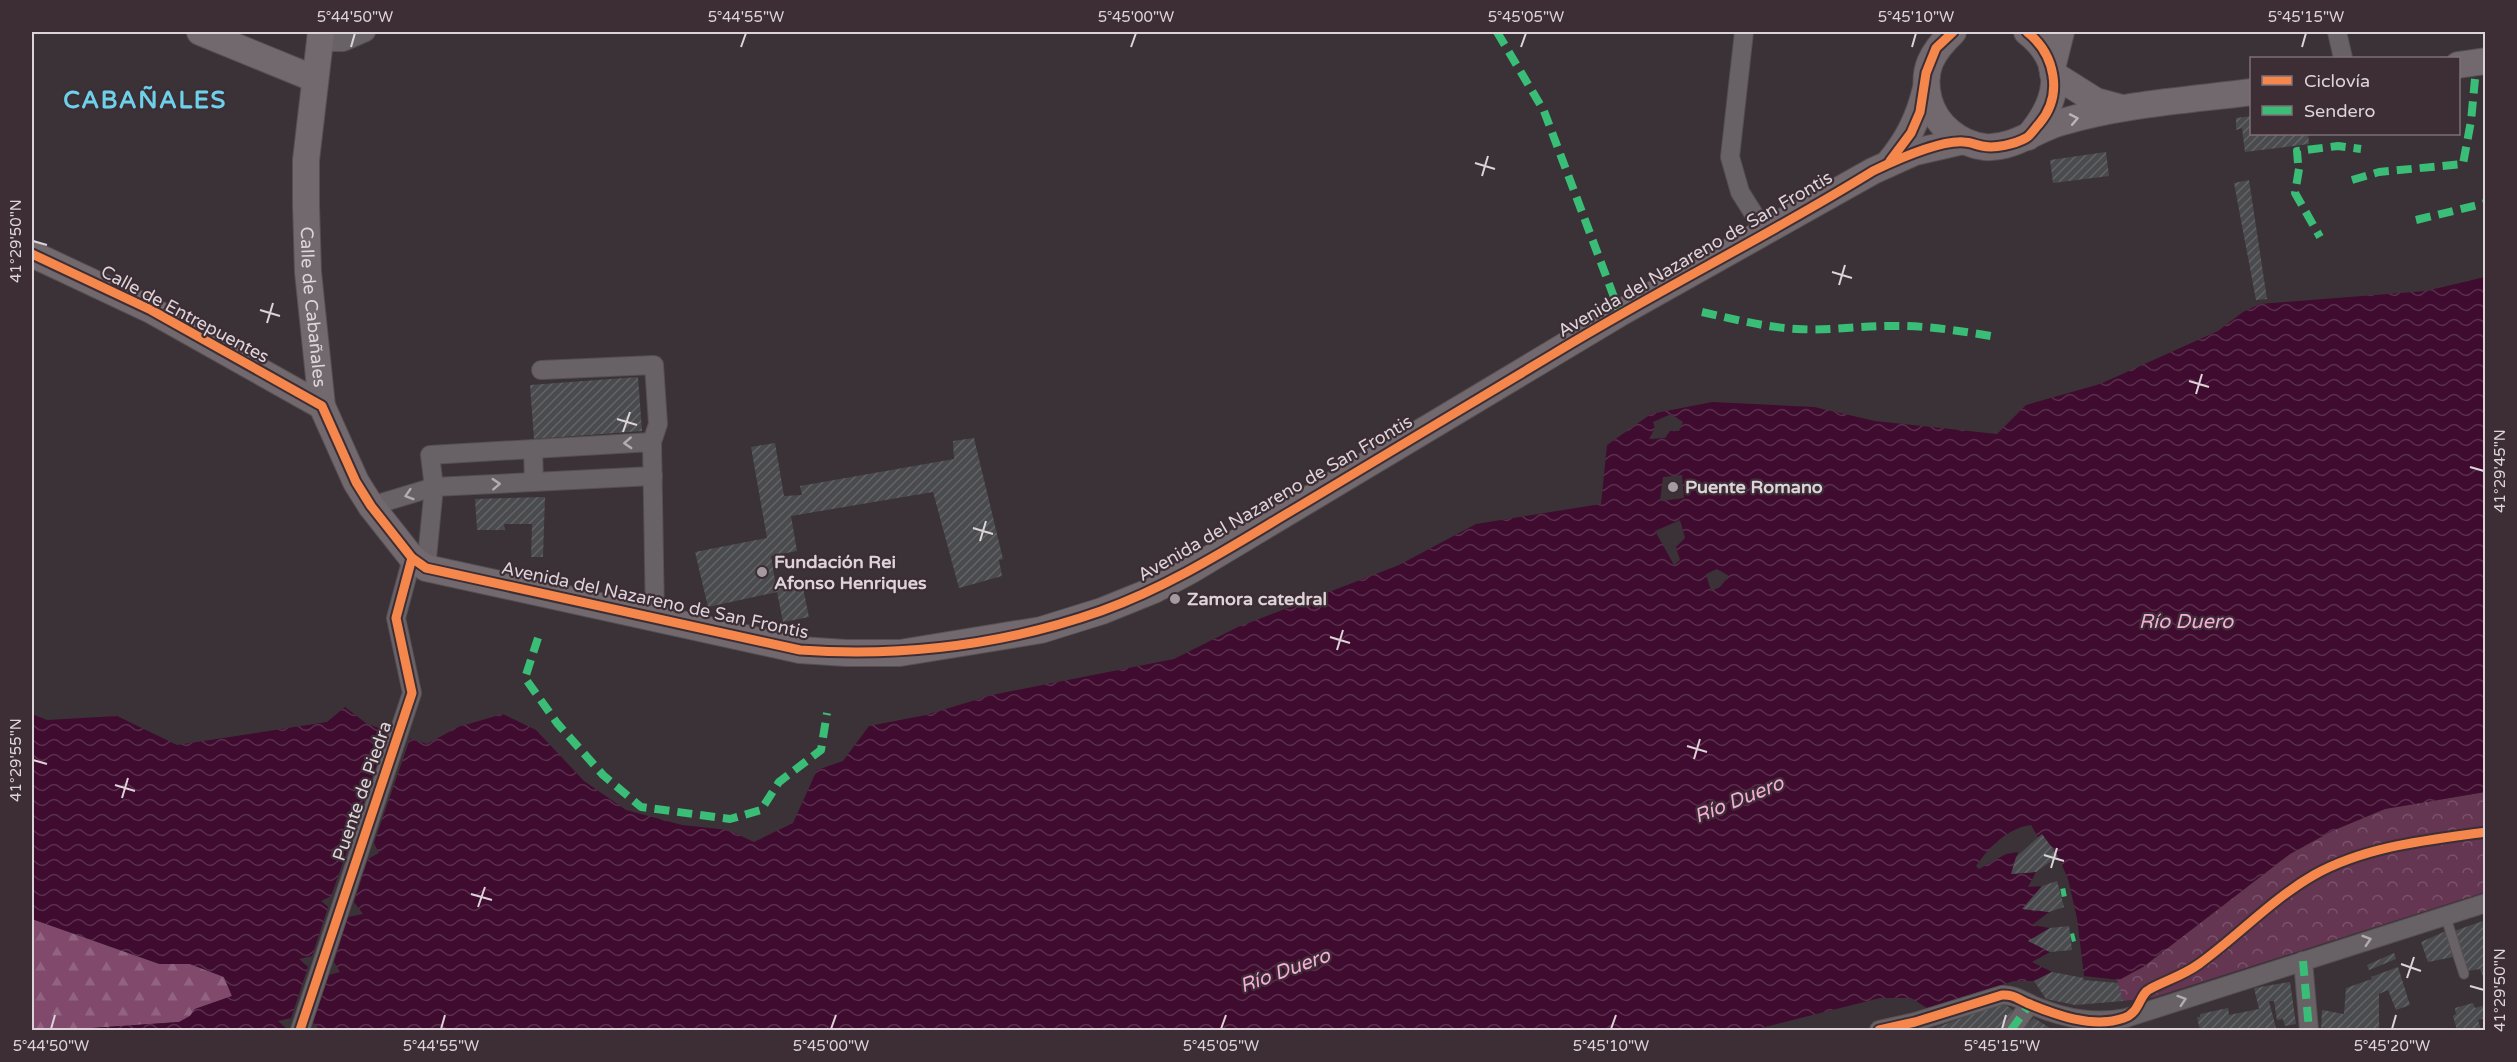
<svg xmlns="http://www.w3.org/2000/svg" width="2517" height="1062" viewBox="0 0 2517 1062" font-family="'Varela Round',sans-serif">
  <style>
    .forest { fill: url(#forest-firs) }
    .park { fill: url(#park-crowns) }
    .water { fill: url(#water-waves); fill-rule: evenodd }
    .pier { fill: #3a3236 }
    .building { fill: url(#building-hatch) }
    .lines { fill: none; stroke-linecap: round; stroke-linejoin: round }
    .lane-casing { stroke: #564f52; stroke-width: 11 }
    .street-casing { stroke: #564f52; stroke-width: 20 }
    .secondary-casing { stroke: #564f52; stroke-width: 28 }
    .lane { stroke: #686266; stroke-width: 9 }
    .street { stroke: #686266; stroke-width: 18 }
    .secondary { stroke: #72696e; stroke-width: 26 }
    .quiet { stroke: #3abd76; stroke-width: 8; stroke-dasharray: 15 8; stroke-linecap: butt }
    .cycleway-casing { stroke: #3d2e36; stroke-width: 13 }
    .cycleway { stroke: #f5874c; stroke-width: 9 }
    .oneway { stroke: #bdb4b9 }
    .oneway2 { stroke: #b4acb1 }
    .ticks { fill: none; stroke: #ddd4d9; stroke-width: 2 }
    .poi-dot { fill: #a49ba0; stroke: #3d2e36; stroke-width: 2 }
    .labels { text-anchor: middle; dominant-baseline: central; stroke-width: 4.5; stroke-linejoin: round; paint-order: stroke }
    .street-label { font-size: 18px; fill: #ddd4d9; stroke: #3d2e36 }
    .poi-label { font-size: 18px; font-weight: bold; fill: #ddd4d9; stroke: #3d2e36; text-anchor: start }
    .water-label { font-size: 20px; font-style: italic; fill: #f6add8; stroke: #3d2e36 }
    .district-label { font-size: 24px; font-weight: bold; letter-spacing: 1.5px; fill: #6cd1e9; stroke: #3d2e36 }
    .neatline { fill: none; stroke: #ddd4d9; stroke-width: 2 }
    .ticks-label { font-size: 15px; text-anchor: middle; fill: #ddd4d9 }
  </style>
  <defs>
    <pattern id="forest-firs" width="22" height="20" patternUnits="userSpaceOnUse" patternTransform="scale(1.5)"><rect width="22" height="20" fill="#814a6c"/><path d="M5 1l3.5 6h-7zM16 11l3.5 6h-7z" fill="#926380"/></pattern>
    <pattern id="park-crowns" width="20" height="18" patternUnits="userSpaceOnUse" patternTransform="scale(1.5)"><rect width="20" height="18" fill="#643652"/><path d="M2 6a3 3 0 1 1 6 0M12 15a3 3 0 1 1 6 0" fill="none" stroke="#7a526a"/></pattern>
    <pattern id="water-waves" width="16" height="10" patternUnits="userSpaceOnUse" patternTransform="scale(1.5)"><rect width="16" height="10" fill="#3f0b2f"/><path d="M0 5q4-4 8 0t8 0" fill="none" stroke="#5a2e4d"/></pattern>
    <pattern id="building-hatch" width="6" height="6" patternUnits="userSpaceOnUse" patternTransform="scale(1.5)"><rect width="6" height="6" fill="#4a4b4e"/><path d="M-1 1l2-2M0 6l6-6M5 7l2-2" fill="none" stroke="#646467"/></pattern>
  </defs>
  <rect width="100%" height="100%" fill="#3a3236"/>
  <!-- forest -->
  <path class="forest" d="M32 919 159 964H190L224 977 232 996 195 1009 190 1016 179 1022 63 1030H32Z"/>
  <!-- park -->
  <path class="park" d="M2485 792V892L2154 997 2123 1001 2117 980 2143 967 2290 854 2332 831 2385 809Z"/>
  <!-- water -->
  <path class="water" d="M2485 277V792L2385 809 2332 831 2290 854 2143 967 2119 980 2084 976C2077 921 2076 882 2042 835L2038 837 2031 825C2008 828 1989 847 1976 866L1979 869 2006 854 2018 852 2012 874 2036 872 2028 887 2042 886 2023 909 2049 912 2032 925 2050 928 2029 941 2050 952 2032 962 2052 972 2034 981H2014L1927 1008 1911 998H1880L1753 1030H63L179 1022 190 1016 195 1009 232 996 224 977 190 964H160L32 919V714L47 720 117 716 177 745 327 722 345 707 367 724 427 744 458 727 503 714 536 730 584 781 626 810 682 825 728 830 754 842 793 823 817 770 843 761 869 726 926 715 992 695 1174 659 1238 627 1399 565 1476 524 1601 504 1607 445 1651 414 1712 402 1814 407 1875 421 1997 434 2026 405 2100 384 2218 331 2243 312 2260 304 2426 291ZM1671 414 1683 422 1679 431H1670L1665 438 1649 439 1655 428 1653 422ZM1682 475 1684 498 1660 501 1663 477ZM1680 520 1685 538 1676 547 1680 560 1674 565 1655 531ZM1717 569 1729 576 1720 587 1711 591 1706 574Z"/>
  <!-- pier -->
  <g class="pier">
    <path d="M389 728 411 736 374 843 379 853 368 859 354 902 363 914 348 917 334 962 340 972 329 975 313 1022 320 1030H288L278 1021 291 1018 308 967 299 959 312 956 328 907 321 901 331 896 348 848 340 841 353 834Z"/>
    <path d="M2058 856 2068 879 2077 918 2084 978 2081 977 2074 918 2065 880 2056 858Z"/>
  </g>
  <!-- building -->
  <g class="building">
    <path d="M2252 116V134H2308L2309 144 2245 152 2242 128 2236 130V118Z"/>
    <path d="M2106 152 2109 176 2053 183 2050 160Z"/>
    <path d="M2249 180 2267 299 2256 300 2234 183Z"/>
    <path d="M638 377 642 431 534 439 530 385Z"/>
    <path d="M974 438 1003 559 999 560 1002 576 959 588 933 492 791 516 797 551 771 556 776 587 802 583 809 617 783 622 777 592 708 607 695 552 767 538 751 447 775 443 784 496 802 495 800 486 954 459 953 441Z"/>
    <path d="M545 497 543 557H531L532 524H504L505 530H477L475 499Z"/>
    <path d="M2042 834 2058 856 2036 872 2011 874 2016 857Z"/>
    <path d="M2057 881 2064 907 2049 912 2022 909 2042 886Z"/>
    <path d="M2486 920V977L2484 979 2480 969 2468 971 2454 931Z"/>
    <path d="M2069 926 2072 950 2050 952 2028 941 2050 928Z"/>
    <path d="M2446 931 2453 957 2428 962 2421 942Z"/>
    <path d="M2394 953 2396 959 2369 970 2367 965Z"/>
    <path d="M2398 967 2410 1005 2396 1010 2388 990 2379 994V1030H2321L2322 1010 2344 1014 2346 988 2372 979 2371 977Z"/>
    <path d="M2052 972 2084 978 2083 980 2118 983 2123 1001 2075 1005 2046 999 2034 981Z"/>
    <path d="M2290 982 2296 1024 2285 1026 2283 1019 2277 1020 2274 1001H2269L2276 1028 2261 1030H2200L2197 1017H2200V1014L2228 1008 2229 1015 2259 1009 2254 988Z"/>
    <path d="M2003 1003 2013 1010 2002 1030H1929Z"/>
    <path d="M2473 1003 2475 1008 2486 1005V1018L2478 1020 2481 1030H2457L2453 1016 2456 1014 2455 1008Z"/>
    <path d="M2034 1018 2053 1030H2022Z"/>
  </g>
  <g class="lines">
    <defs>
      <path id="lane" d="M2445 915 2464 974"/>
      <g id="street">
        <path d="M1744 32 1730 157 1740 192 1765 232"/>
        <path d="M2337 32 2343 58"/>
        <path d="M319 42H343L366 32"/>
        <path d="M541 370 654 365 658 424 652 442"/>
        <path d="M533 449 534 482"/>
        <path d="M371 506 434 487 430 455 652 442 655 619"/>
        <path d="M426 568 434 487 653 476"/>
        <path d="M2303 961 2309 1030"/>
        <path d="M300 1030 412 693 396 618 412 558"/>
        <path d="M1879 1030 1915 1022 2002 995C2015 994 2026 1003 2037 1007 2067 1019 2094 1024 2126 1018L2486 903"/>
        <path d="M2011 1030 2030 1004"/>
      </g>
      <g id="secondary">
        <path d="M200 32 315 79"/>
        <path id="s1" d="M321 32 306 160V204L308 272 322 406 356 482 371 506 412 558 426 568 800 650 846 653H900L1041 630 1102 611 1154 590 1191 570 1620 313 1873 171 1915 152 1963 141"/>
        <path d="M1953 32C1932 52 1921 70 1929 100 1936 125 1959 144 1985 147 2013 149 2036 129 2062 122 2123 104 2189 100 2252 92"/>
        <path d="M2027 32C2068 64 2058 102 2028 137"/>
        <path d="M2458 65 2486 61"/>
        <path d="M2052 68 2061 32"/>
        <path d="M2053 74 2096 101 2122 108"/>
        <path d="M1888 164C1908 140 1919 118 1926 88"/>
        <path d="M32 254 151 310 322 406"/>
      </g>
    </defs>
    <!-- lane casing -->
    <use href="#lane" class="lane-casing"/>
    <!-- street casing -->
    <use href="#street" class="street-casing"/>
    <!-- secondary casing -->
    <use href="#secondary" class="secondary-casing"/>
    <!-- lane -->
    <use href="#lane" class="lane"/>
    <!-- street -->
    <use href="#street" class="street"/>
    <!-- secondary -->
    <use href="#secondary" class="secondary"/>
    <!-- quiet -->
    <g class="quiet">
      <path d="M1497 32 1544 111 1620 313"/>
      <path d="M2298 163 2297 151 2338 146 2361 149"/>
      <path d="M2299 169 2295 193 2320 237"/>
      <path d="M2352 180 2379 172 2463 164 2471 121 2475 79"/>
      <path d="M2416 220 2486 203"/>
      <path d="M1702 312C1733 319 1765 327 1797 329 1832 331 1865 325 1899 326 1930 326 1960 331 1991 336"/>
      <path d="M538 638 525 678 557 723 603 775 641 807 730 819 761 810 779 782 821 750 827 713"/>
      <path d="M2061 893 2066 892"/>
      <path d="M2071 938 2075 937"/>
      <path d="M2303 961 2309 1030"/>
      <path d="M2011 1030 2030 1004 2028 1003"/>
    </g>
    <defs>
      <g id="cycleway">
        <path d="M1890 161 1911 133 1920 112 1926 73 1936 48 1953 32"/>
        <path d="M32 254 151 310 322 406 356 482 371 506 412 558 426 568 800 650C902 657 1004 645 1101 611 1171 586 1234 545 1298 507 1382 457 1466 406 1550 356 1656 291 1768 236 1873 171 1896 160 1939 140 1964 142 1970 142 1976 145 1982 146 1995 149 2015 144 2026 138 2031 135 2035 128 2039 124 2064 95 2055 54 2027 32"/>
        <path d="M300 1030 412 693 396 618 412 558"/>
        <path d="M1879 1030 1915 1022 2002 995C2012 994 2018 999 2027 1003 2056 1015 2093 1029 2124 1018 2140 1013 2139 994 2150 989 2167 980 2184 975 2199 964 2238 936 2272 899 2314 875 2366 846 2428 840 2486 832"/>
      </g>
    </defs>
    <!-- cycleway casing -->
    <use href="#cycleway" class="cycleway-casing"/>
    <!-- cycleway -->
    <use href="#cycleway" class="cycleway"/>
  </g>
  <!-- one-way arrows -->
  <defs><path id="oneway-chevron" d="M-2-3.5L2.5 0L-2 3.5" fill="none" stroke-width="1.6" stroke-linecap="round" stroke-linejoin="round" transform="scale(1.5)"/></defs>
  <use class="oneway" href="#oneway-chevron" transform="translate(2074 119) rotate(-11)"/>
  <g class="oneway2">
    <use href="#oneway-chevron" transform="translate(628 443) rotate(177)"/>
    <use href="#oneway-chevron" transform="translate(496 484) rotate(-3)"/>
    <use href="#oneway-chevron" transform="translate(409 495) rotate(163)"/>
    <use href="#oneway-chevron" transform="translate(2367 940) rotate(-18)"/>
    <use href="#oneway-chevron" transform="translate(2182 1000) rotate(-18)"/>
  </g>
  <!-- ticks -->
  <path class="ticks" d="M351 47 355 33M741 47 746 33M1131 47 1136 33M1521 47 1526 33M1912 47 1916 33M2302 47 2306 33M1475 163 1495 169M1482 176 1488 156M33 241 47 245M1832 272 1852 278M1839 285 1845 265M260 310 280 316M267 323 273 303M2189 381 2209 387M2196 394 2202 374M617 419 637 425M623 432 630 412M2470 467 2484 471M973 528 993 534M980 541 986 521M1330 637 1350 643M1337 650 1343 630M1687 746 1707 752M1694 759 1700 739M33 760 47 764M115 785 135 791M122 798 128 778M2044 855 2064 861M2051 868 2057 848M471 894 492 900M478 907 485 887M2401 964 2421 971M2407 978 2414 957M2470 986 2484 990M51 1029 55 1015M441 1029 445 1015M831 1029 836 1015M1221 1029 1226 1015M1611 1029 1616 1015M2002 1029 2006 1015M2392 1029 2396 1015"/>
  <!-- markers -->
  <g class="poi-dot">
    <circle cx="1673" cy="487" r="6"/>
    <circle cx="762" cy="572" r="6"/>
    <circle cx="1175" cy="599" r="6"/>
  </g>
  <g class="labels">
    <!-- street labels -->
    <g class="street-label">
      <text transform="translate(1695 254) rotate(-30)">Avenida del Nazareno de San Frontis</text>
      <text stroke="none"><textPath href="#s1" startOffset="276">Calle de Cabañales</textPath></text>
      <text transform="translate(185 314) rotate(28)">Calle de Entrepuentes</text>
      <text transform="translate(1275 498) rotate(-30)">Avenida del Nazareno de San Frontis</text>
      <text transform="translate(655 600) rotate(12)">Avenida del Nazareno de San Frontis</text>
      <text transform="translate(362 791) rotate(-71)">Puente de Piedra</text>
    </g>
    <!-- poi labels -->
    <g class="poi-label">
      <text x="1685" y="487">Puente Romano</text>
      <text x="774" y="562">Fundación Rei<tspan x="774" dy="21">Afonso Henriques</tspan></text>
      <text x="1187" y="599">Zamora catedral</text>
    </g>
    <!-- water labels -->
    <g class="water-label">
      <text x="2186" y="622">Río Duero</text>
      <text transform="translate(1739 800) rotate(-22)">Río Duero</text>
      <text transform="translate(1285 971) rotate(-20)">Río Duero</text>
    </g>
    <!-- district labels -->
    <g class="district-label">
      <text x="145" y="100">CABAÑALES</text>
    </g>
  </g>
  <!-- border -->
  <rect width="2517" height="1062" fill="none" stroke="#3d2e36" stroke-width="66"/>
  <!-- legend -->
  <rect x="2250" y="57" width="210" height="78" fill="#3d2e36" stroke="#7d7077" stroke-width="1.5"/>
  <rect x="2262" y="76" width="30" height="9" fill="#f5874c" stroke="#7d7077" stroke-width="1.5"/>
  <text x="2304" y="87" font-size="18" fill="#ddd4d9">Ciclovía</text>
  <rect x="2262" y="106" width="30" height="9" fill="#3abd76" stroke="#7d7077" stroke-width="1.5"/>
  <text x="2304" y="117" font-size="18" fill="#ddd4d9">Sendero</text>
  <rect x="33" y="33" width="2451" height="996" class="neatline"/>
  <g class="ticks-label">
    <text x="355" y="22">5°44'50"W</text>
    <text x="746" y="22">5°44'55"W</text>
    <text x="1136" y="22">5°45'00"W</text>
    <text x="1526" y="22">5°45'05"W</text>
    <text x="1916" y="22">5°45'10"W</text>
    <text x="2306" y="22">5°45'15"W</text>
    <text transform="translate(16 241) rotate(-90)" y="5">41°29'50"N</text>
    <text transform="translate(2500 471) rotate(-90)" y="5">41°29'45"N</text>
    <text transform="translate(16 760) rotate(-90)" y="5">41°29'55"N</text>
    <text transform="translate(2500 990) rotate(-90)" y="5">41°29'50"N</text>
    <text x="51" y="1051">5°44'50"W</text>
    <text x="441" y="1051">5°44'55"W</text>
    <text x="831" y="1051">5°45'00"W</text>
    <text x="1221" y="1051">5°45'05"W</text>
    <text x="1611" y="1051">5°45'10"W</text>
    <text x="2002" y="1051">5°45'15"W</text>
    <text x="2392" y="1051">5°45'20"W</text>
  </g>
</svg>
